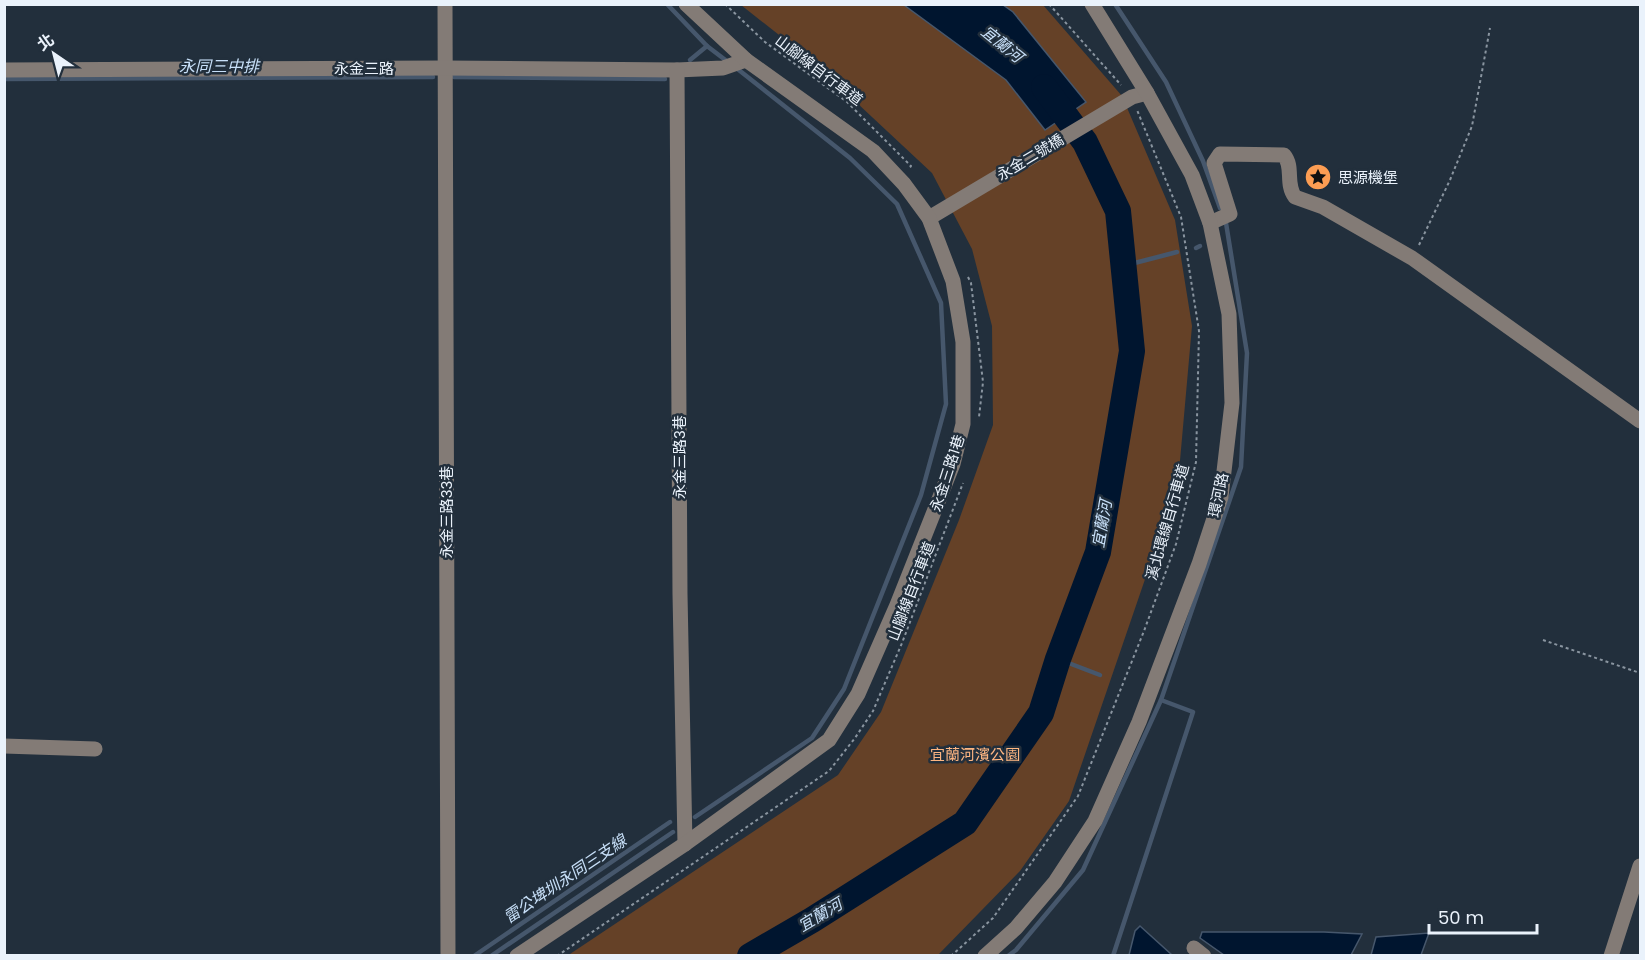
<svg xmlns="http://www.w3.org/2000/svg" width="1645" height="960" viewBox="0 0 1645 960" font-family="Poppins,'Noto Sans TC',sans-serif">
  <style>
    .green { fill: #654127 }
    .water { fill: #00152f; stroke: #46576c; stroke-width: 1.5 }
    .lines { fill: none; stroke-linecap: round; stroke-linejoin: round }
    .stream { stroke: #46576c; stroke-width: 4.5 }
    .river { stroke: #00152f; stroke-width: 26 }
    .path { stroke: #8a95a0; stroke-width: 2; stroke-dasharray: 3 3; stroke-linecap: butt }
    .minor { stroke: #837b76; stroke-width: 15 }
    .labels { text-anchor: middle; dominant-baseline: central; stroke-width: 5; stroke-linejoin: round; paint-order: stroke }
    .street-label { font-size: 15px; fill: #eaf2fb; stroke: #222f3c }
    .poi-label { font-size: 15px; fill: #eaf2fb; stroke: #222f3c; text-anchor: start }
    .park-label { font-size: 15px; fill: #feb682; stroke: #222f3c }
    .water-label { font-size: 16px; font-style: italic; fill: #c8e0f9; stroke: #222f3c }
  </style>
  <rect width="100%" height="100%" fill="#222f3c"/>
  <!-- green -->
  <path class="green" d="M741 5H1043L1122 96 1175 220 1192 326 1178 483 1069 801 1020 871 938 955 567 956 838 775 881 712 959 520 993 425 992 326 972 249 932 173 812 61Z"/>
  <!-- water -->
  <g class="water">
    <path d="M904 5H1003L1013 12 1086 102 1045 130 1006 80Z"/>
    <path d="M1140 926 1172 955H1129L1135 931Z"/>
    <path d="M1202 932H1324L1362 934 1351 955H1224L1200 938Z"/>
    <path d="M1429 933 1421 955H1371L1376 937Z"/>
  </g>
  <g class="lines">
    <!-- stream -->
    <g class="stream">
      <path d="M667 4 707 46 728 62"/>
      <path d="M1115 4 1166 82 1203 161 1220 208"/>
      <path d="M690 60 707 46"/>
      <path d="M454 77 665 79"/>
      <path d="M4 79 433 77"/>
      <path d="M1196 248 1200 246"/>
      <path d="M1123 266 1177 252"/>
      <path d="M1058 659 1100 675"/>
      <path d="M695 817 812 738 844 689 921 495 946 404 941 303 897 204 850 158 735 67"/>
      <path d="M474 956 670 822"/>
      <path d="M491 956 673 832"/>
      <path d="M1008 956 1016 950 1083 870 1161 700 1241 467 1247 353 1226 223"/>
      <path d="M1113 956 1193 712 1161 700"/>
    </g>
    <!-- river -->
    <path class="river" d="M750 956 812 920 965 823 1041 713 1058 659 1098 552 1132 351 1118 211 1085 142 1044 87"/>
    <!-- path -->
    <g class="path">
      <path d="M725 4 765 42 847 102 911 166 909 169"/>
      <path d="M1049 4 1121 85"/>
      <path d="M1419 245 1450 180 1472 126 1490 28"/>
      <path d="M968 277 971 283 983 382 979 417"/>
      <path d="M1543 640 1640 673"/>
      <path d="M557 956 829 771 855 738 873 711 902 643 963 483"/>
      <path d="M951 956 993 918 1078 796 1144 631 1176 544 1196 462 1199 331 1181 217 1137 110"/>
    </g>
    <!-- minor -->
    <g class="minor">
      <path d="M445 4 448 956"/>
      <path d="M4 70 445 68 677 70 723 68 746 60"/>
      <path d="M677 70 680 594 685 844"/>
      <path d="M929 218 1132 97 1147 93"/>
      <path d="M1210 223 1230 214 1214 163 1220 154 1284 155C1294 167 1285 184 1295 197L1323 207 1412 258 1640 421"/>
      <path d="M4 746 95 749"/>
      <path d="M1194 948 1204 956"/>
      <path d="M517 956 685 844 829 740 858 694 897 605 953 464 963 424V342L953 281 929 218 904 184 873 151 746 60 686 4"/>
      <path d="M985 956 1016 928 1055 882 1095 821 1139 722 1199 564 1221 497 1232 403 1229 314 1210 223 1192 175 1147 93 1092 4"/>
      <path d="M1611 956 1640 866"/>
    </g>
  </g>
  <!-- icons -->
  <defs>
    <symbol id="sight-disc" viewBox="-11 -11 22 22"><circle r="9.5" fill="#fc9d53" stroke="#222f3c"/><path d="M0-6L1.8-2.2L6-1.7L2.9 1.2L3.7 5.4L0 3.3L-3.7 5.4L-2.9 1.2L-6-1.7L-1.8-2.2Z" fill="#111"/></symbol>
  </defs>
  <g fill-rule="evenodd">
    <use href="#sight-disc" x="1303" y="162" width="30" height="30"/>
  </g>
  <g class="labels">
    <!-- street labels -->
    <g class="street-label">
      <text x="364" y="68">永金三路</text>
      <text transform="translate(819 70) rotate(37)">山腳線自行車道</text>
      <text transform="translate(1030 157) rotate(-31)">永金二號橋</text>
      <text transform="translate(679 457) rotate(-90)">永金三路3巷</text>
      <text transform="translate(947 473) rotate(-72)">永金三路1巷</text>
      <text transform="translate(1218 495) rotate(-78)">環河路</text>
      <text transform="translate(446 512) rotate(-90)">永金三路33巷</text>
      <text transform="translate(1167 522) rotate(-74)">溪北環線自行車道</text>
      <text transform="translate(911 591) rotate(-69)">山腳線自行車道</text>
    </g>
    <!-- poi labels -->
    <g class="poi-label">
      <text x="1338" y="177">思源機堡</text>
    </g>
    <!-- park labels -->
    <g class="park-label">
      <text x="975" y="754">宜蘭河濱公園</text>
    </g>
    <!-- water labels -->
    <g class="water-label">
      <text transform="translate(1002 44) rotate(39)">宜蘭河</text>
      <text x="219" y="66">永同三中排</text>
      <text transform="translate(1102 524) rotate(-80)">宜蘭河</text>
      <text transform="translate(565 879) rotate(-34)">雷公埤圳永同三支線</text>
      <text transform="translate(820 915) rotate(-31)">宜蘭河</text>
    </g>
  </g>
  <!-- border -->
  <rect width="1645" height="960" fill="none" stroke="#eaf2fb" stroke-width="12"/>
  <!-- north arrow -->
  <g transform="translate(54 54) rotate(325)" stroke="#222f3c" stroke-width="4.5" paint-order="stroke">
  <path d="M0-4.5L10 22L0 15L-10 22Z" fill="#eaf2fb"/>
  <text y="-9" font-size="16" font-weight="bold" text-anchor="middle" fill="#eaf2fb">北</text>
  </g>
  <!-- scale -->
  <path d="M1429 924v9h108v-9" fill="none" stroke="#eaf2fb" stroke-width="3"/>
  <text x="1438" y="924" font-size="18" fill="#eaf2fb" stroke="#222f3c" stroke-width="4.5" paint-order="stroke">50 m</text>
</svg>
